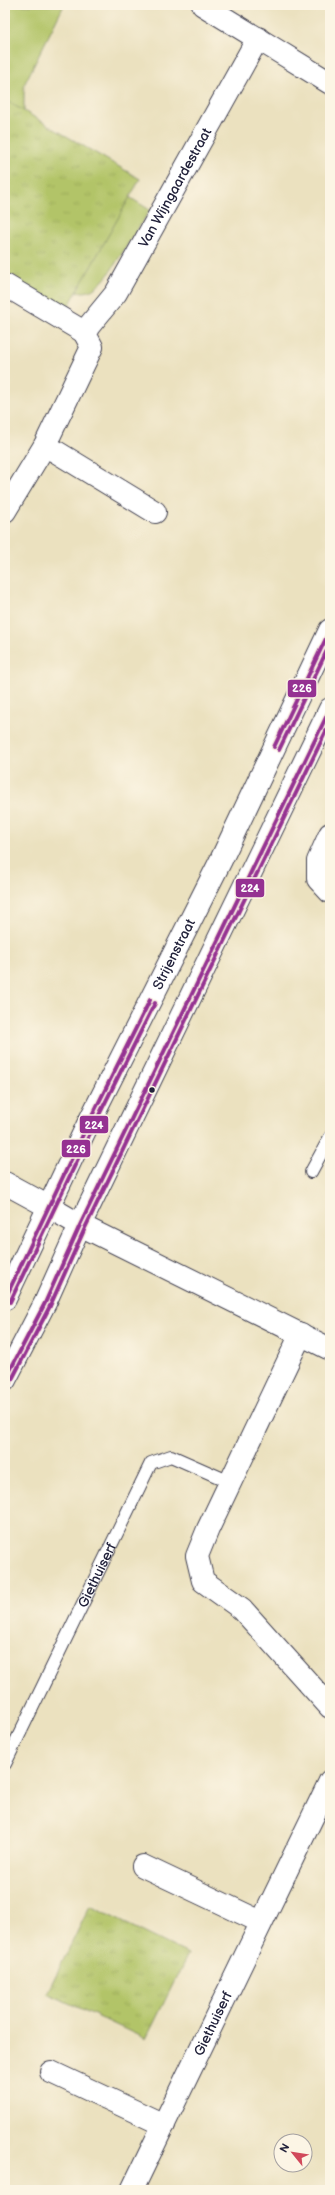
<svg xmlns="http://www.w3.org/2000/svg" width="335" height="2195" viewBox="0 0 335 2195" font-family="'Balsamiq Sans',sans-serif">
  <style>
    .grass { fill: #b2c467; stroke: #6a7351 }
    .park { fill: url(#park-tufts); stroke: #6a7351 }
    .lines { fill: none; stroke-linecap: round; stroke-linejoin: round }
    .service-casing { stroke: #403f4f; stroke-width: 14 }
    .minor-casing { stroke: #403f4f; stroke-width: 24 }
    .tertiary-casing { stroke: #403f4f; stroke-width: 24 }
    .service { stroke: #fff; stroke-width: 12 }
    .minor { stroke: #fff; stroke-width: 22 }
    .tertiary { stroke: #fff; stroke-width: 22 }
    .bus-1-casing { stroke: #fcf5e5; stroke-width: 7 }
    .bus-2-casing { stroke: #fcf5e5; stroke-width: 7 }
    .bus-1 { stroke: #953192; stroke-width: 4 }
    .bus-2 { stroke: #953192; stroke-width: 4 }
    .bus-dot { fill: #22223b; stroke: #fcf5e5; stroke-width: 1.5 }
    .labels { text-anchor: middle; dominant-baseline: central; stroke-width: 3; stroke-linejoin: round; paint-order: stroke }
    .street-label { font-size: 14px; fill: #22223b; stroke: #fcf5e5 }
    .line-badge { stroke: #fcf5e5; stroke-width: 1.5 }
    .badge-label { font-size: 11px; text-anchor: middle; font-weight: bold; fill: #fff }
  </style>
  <defs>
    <pattern id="park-tufts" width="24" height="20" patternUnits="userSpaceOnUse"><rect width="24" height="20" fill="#b2c467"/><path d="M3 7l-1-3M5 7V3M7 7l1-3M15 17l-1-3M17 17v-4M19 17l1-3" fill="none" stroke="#99a85a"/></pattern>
  </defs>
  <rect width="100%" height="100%" fill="#fcf5e5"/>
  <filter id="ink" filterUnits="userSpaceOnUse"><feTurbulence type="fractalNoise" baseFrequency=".025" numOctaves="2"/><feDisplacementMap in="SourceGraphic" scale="8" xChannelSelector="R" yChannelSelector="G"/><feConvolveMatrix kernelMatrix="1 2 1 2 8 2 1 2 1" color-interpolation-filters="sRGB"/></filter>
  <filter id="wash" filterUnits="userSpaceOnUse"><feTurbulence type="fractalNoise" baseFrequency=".012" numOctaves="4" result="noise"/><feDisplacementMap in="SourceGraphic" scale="16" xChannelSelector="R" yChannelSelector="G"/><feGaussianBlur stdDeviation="0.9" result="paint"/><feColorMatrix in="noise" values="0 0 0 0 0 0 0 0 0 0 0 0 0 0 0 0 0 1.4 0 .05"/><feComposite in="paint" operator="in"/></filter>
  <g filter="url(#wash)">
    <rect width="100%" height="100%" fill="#ebe1bf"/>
    <!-- grass -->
    <path class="grass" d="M5 5H64L24 85V113L102 180 150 210 108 275C101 283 93 293 81 292 68 292 19 262 5 254Z"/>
    <!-- park -->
    <g class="park">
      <path d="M5 100 140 179 67 309 5 274Z"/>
      <path d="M90 1906 188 1954 146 2039 47 1993Z"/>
    </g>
  </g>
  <g filter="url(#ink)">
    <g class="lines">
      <defs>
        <g id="service">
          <path d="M311 1172 330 1137"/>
          <path id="s1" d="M5 1764 151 1463 171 1456 230 1482"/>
        </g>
        <g id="minor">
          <path d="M203 5 330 83"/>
          <path d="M5 285 84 332"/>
          <path d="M45 445 155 512"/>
          <path id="s2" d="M5 511 45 445 92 347 84 332 116 293 258 38"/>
          <path d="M330 834 318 861V879L330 892"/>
          <path d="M5 1183 49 1207"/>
          <path d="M80 1225 330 1349"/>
          <path d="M301 1334 208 1529 197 1556 203 1581 242 1609 330 1707"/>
          <path d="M143 1866 261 1922"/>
          <path d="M51 2072 164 2125"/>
          <path id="s3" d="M132 2190 330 1781"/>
        </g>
        <g id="tertiary">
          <path d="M49 1207 80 1225"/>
          <path id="s4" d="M5 1299 88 1124 221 860 330 630"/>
          <path d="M5 1380 45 1303 80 1225 330 709"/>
        </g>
      </defs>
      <!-- service casing -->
      <use href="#service" class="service-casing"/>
      <!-- minor casing -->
      <use href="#minor" class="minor-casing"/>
      <!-- tertiary casing -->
      <use href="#tertiary" class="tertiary-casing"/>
      <!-- service -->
      <use href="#service" class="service"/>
      <!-- minor -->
      <use href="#minor" class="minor"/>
      <!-- tertiary -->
      <use href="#tertiary" class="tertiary"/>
      <defs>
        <g id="bus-1">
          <path d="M274 747 330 630"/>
          <path d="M5 1299 88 1124 150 1000"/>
          <path d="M5 1380 45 1303 80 1225 330 709"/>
        </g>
        <g id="bus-2">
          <path d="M279 750 330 644"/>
          <path d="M10 1302 93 1127 155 1003"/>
          <path d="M10 1383 50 1306 85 1228 330 723"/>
        </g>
      </defs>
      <!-- bus-1 casing -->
      <use href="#bus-1" class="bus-1-casing"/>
      <!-- bus-2 casing -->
      <use href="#bus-2" class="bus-2-casing"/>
      <!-- bus-1 -->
      <use href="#bus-1" class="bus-1"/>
      <!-- bus-2 -->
      <use href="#bus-2" class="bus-2"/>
    </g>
  </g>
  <!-- markers -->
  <circle class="bus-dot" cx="152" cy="1090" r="3.5"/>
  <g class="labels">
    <!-- street labels -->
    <g class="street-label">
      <text stroke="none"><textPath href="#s2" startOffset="374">Van Wijngaardestraat</textPath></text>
      <text stroke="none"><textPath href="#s4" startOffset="384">Strijenstraat</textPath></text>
      <text stroke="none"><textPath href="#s1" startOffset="210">Giethuiserf</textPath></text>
      <text stroke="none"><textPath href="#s3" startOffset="185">Giethuiserf</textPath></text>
    </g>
  </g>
  <g class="line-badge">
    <rect x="287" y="679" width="30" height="19" rx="4" fill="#953192"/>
    <rect x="235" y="878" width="30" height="20" rx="4" fill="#953192"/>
    <rect x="79" y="1115" width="30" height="19" rx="4" fill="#953192"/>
    <rect x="61" y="1139" width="30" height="19" rx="4" fill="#953192"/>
  </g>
  <g class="badge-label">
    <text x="302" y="692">226</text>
    <text x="250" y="892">224</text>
    <text x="94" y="1129">224</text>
    <text x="76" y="1153">226</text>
  </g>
  <!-- margin -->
  <rect width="335" height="2195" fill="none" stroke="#fcf5e5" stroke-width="20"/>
  <!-- north arrow -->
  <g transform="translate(293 2153) rotate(300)"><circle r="19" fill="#fcf5e5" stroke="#a5a1a1"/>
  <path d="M0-3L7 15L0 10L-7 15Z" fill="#d1495b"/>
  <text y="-6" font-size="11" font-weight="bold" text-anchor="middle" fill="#22223b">N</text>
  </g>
</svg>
